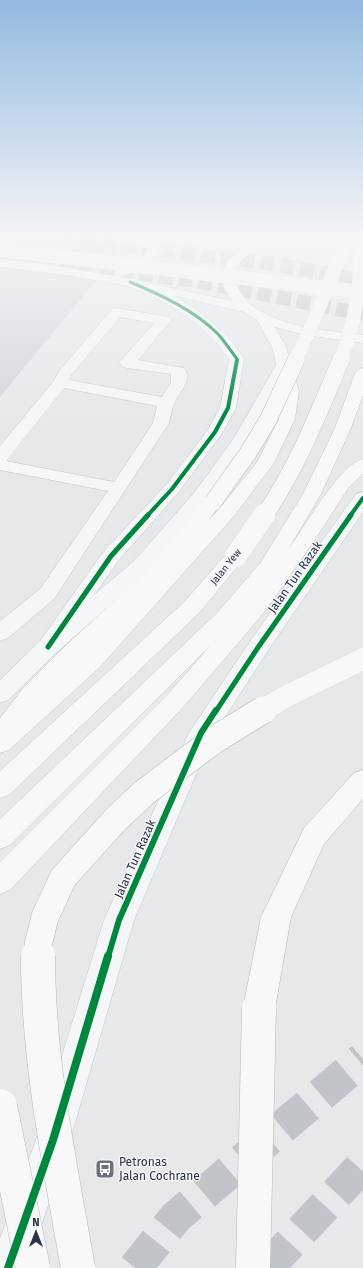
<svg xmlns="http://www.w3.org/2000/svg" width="363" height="1268" viewBox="0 0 363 1268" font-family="'Fira Sans',sans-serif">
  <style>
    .built { fill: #d4d7dd }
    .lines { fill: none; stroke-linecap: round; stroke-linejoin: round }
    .highway-tunnel-far1 { stroke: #c1c4c9; stroke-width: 14; stroke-dasharray: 14 6; stroke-linecap: butt }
    .highway-tunnel { stroke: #c1c4c9; stroke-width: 34; stroke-dasharray: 34 17; stroke-linecap: butt }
    .minor-casing { stroke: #c4c6c8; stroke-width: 1 }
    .major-casing { stroke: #c2c5c8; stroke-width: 1 }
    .highway-casing { stroke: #b8bbbf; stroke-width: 1 }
    .minor { fill: #f5f6f7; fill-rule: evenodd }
    .major { fill: #f8f8f8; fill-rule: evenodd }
    .highway { fill: #f8f8f8; fill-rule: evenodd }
    .major-bridge-far2-casing { stroke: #c2c5c8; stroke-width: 14; stroke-linecap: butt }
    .major-bridge-far1-casing { stroke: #c2c5c8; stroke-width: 18; stroke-linecap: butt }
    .major-bridge-casing { stroke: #c2c5c8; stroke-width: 22; stroke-linecap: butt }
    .highway-bridge-far4-casing { stroke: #b8bbbf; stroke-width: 14; stroke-linecap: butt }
    .highway-bridge-far3-casing { stroke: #b8bbbf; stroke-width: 18; stroke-linecap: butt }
    .highway-bridge-far2-casing { stroke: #b8bbbf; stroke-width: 22; stroke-linecap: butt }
    .highway-bridge-far1-casing { stroke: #b8bbbf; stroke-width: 28; stroke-linecap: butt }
    .highway-bridge-casing { stroke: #b8bbbf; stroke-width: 35; stroke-linecap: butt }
    .major-bridge-far2 { stroke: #f8f8f8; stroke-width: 14 }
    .major-bridge-far1 { stroke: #f8f8f8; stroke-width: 17 }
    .major-bridge { stroke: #f8f8f8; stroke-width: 22 }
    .highway-bridge-far4 { stroke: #f8f8f8; stroke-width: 14 }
    .highway-bridge-far3 { stroke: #f8f8f8; stroke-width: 17 }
    .highway-bridge-far2 { stroke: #f8f8f8; stroke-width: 22 }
    .highway-bridge-far1 { stroke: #f8f8f8; stroke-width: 27 }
    .highway-bridge { stroke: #f8f8f8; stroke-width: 34 }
    .cycleway-far4-casing { stroke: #f4f6f9; stroke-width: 4.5 }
    .cycleway-far3-casing { stroke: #f4f6f9; stroke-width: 6 }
    .cycleway-far2-casing { stroke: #f4f6f9; stroke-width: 8 }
    .cycleway-far1-casing { stroke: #f4f6f9; stroke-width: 8 }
    .cycleway-casing { stroke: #f4f6f9; stroke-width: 10 }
    .cycleway-far4 { stroke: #00873e; stroke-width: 3 }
    .cycleway-far3 { stroke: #00873e; stroke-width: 4 }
    .cycleway-far2 { stroke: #00873e; stroke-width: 5 }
    .cycleway-far1 { stroke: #00873e; stroke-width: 6 }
    .cycleway { stroke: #00873e; stroke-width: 8 }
    .labels { text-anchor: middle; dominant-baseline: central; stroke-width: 3; stroke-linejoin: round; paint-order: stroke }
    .street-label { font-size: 10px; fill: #2b3445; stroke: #f4f6f9 }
    .near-street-label { font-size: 12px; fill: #2b3445; stroke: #f4f6f9 }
    .near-poi-label { font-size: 12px; fill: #2b3445; stroke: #f4f6f9; text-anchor: start }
  </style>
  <rect width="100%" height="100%" fill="#e6e8ea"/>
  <!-- built -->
  <path class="built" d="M0 238H131L0 397Z"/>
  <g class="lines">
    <!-- highway-tunnel-far1 -->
    <g class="highway-tunnel-far1">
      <path d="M62 238 268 263 363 280"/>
      <path d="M0 258 196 281 363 314"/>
    </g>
    <!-- highway-tunnel -->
    <g class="highway-tunnel">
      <path d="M135 1268 176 1217 363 1059"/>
      <path d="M267 1268 363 1165"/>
    </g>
    <defs>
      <g id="minor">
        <path d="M130 278C162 286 197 307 221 330 230 338 238 349 244 359L236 408 223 432 178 493 118 561 95 594 134 561 194 493 234 438 279 360 284 358 289 360 292 363 251 439 208 501 148 571 56 653 8 700 0 703V680L40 641 104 551 166 485 207 431 220 408 229 359C201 320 170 303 125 285L123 282 125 279Z"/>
        <path d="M117 308 169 317 171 320 169 323 138 360 184 368C193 380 180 391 175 402 172 408 171 416 169 423L54 599 8 638 0 641V621L40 589 108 491 0 470V446L53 382 60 370 112 309ZM120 317 154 323 119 363 122 366 127 368 171 374V382L162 397 69 380 72 374ZM64 388 157 406 153 423 114 482 6 461Z"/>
        <path d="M363 492V512L267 652 212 737 134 920 70 1140 27 1268H0V1238L36 1140 104 920 189 733 251 640 356 494Z"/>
      </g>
      <g id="major">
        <path d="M111 238 262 241 271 238H293L291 241C276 244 259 248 245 257 227 270 236 291 250 304 255 309 264 313 270 316 298 329 332 331 363 335V343L305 335 275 327 286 347 299 391 295 419 274 463 234 516 100 667 9 750 0 753V728L84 655 220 508 257 462 279 419 283 391 272 347 257 320 244 312C163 293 82 274 0 267V259L50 265 116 276 114 273 115 270 135 263 148 250C137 237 120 247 111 238ZM157 244 245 247C222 260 213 280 233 301L120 277C138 272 150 266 160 250Z"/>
        <path d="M363 368V395L351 428 321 494 289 548C305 527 339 465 363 459V474L349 487 312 544 266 610 186 704 10 890 0 894V862L170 692 210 646 10 845 0 849V819L217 613 261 562 303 494 335 428 355 373 358 370Z"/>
        <path d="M236 550 243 551 246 556 200 612 9 795 0 798V771L184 602 229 551Z"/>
      </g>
      <g id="highway">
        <path d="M213 496 220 498 222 502 189 547 165 576 59 680 24 721 9 744 0 747V718L24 687 62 649 142 575 175 538 206 498Z"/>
        <path d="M363 770V799L324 844 291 917 275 1008 270 1019 259 1024 248 1019 243 1008 261 917 266 907 304 828 354 773Z"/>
      </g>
    </defs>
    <!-- minor casing -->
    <use href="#minor" class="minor-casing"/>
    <!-- major casing -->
    <use href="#major" class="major-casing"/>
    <!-- highway casing -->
    <use href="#highway" class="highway-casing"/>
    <!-- minor -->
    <use href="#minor" class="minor"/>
    <!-- major -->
    <use href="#major" class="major"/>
    <!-- highway -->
    <use href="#highway" class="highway"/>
    <defs>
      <g id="major-bridge-far2">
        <path d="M0 250 363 292"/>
        <path d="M340 361C357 321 360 281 362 238"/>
      </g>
      <path id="major-bridge-far1" d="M264 516C297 468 318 414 341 360"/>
      <path id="major-bridge" d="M236 556 264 515"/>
      <path id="highway-bridge-far4" d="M295 361 313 323 347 238"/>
      <path id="highway-bridge-far3" d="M213 502 248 453 268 420 296 360"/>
      <path id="highway-bridge-far2" d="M262 711 285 697 363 659"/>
      <path id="highway-bridge-far1" d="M38 957V945L45 917 63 878 116 819 145 792 214 740 263 710"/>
      <g id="highway-bridge">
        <path d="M38 956C38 1062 60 1165 78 1268"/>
        <path d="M0 1106 33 1268"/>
        <path d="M253 1268 259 1008"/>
      </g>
    </defs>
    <!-- major-bridge-far2 casing -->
    <use href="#major-bridge-far2" class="major-bridge-far2-casing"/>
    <!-- major-bridge-far1 casing -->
    <use href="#major-bridge-far1" class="major-bridge-far1-casing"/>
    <!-- major-bridge casing -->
    <use href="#major-bridge" class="major-bridge-casing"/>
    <!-- highway-bridge-far4 casing -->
    <use href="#highway-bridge-far4" class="highway-bridge-far4-casing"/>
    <!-- highway-bridge-far3 casing -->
    <use href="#highway-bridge-far3" class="highway-bridge-far3-casing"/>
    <!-- highway-bridge-far2 casing -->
    <use href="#highway-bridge-far2" class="highway-bridge-far2-casing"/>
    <!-- highway-bridge-far1 casing -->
    <use href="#highway-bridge-far1" class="highway-bridge-far1-casing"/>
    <!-- highway-bridge casing -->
    <use href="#highway-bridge" class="highway-bridge-casing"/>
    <!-- major-bridge-far2 -->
    <use href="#major-bridge-far2" class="major-bridge-far2"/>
    <!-- major-bridge-far1 -->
    <use href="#major-bridge-far1" class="major-bridge-far1"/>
    <!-- major-bridge -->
    <use href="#major-bridge" class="major-bridge"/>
    <!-- highway-bridge-far4 -->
    <use href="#highway-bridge-far4" class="highway-bridge-far4"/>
    <!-- highway-bridge-far3 -->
    <use href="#highway-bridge-far3" class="highway-bridge-far3"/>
    <!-- highway-bridge-far2 -->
    <use href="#highway-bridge-far2" class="highway-bridge-far2"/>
    <!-- highway-bridge-far1 -->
    <use href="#highway-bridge-far1" class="highway-bridge-far1"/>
    <!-- highway-bridge -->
    <use href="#highway-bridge" class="highway-bridge"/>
    <defs>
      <path id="cycleway-far4" d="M130 282C161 295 194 310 218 334 225 342 231 351 237 359V361"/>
      <g id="cycleway-far3">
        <path d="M147 516 172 489 215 432 228 408 237 360"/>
        <path d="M350 516 363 498"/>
      </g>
      <g id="cycleway-far2">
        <path d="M48 647 111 556 148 515"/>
        <path d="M216 711 259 646 351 515"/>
      </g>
      <path id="cycleway-far1" d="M108 957 119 920 201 733 216 710"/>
      <path id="cycleway" d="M8 1268 53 1140 108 956"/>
    </defs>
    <!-- cycleway-far4 casing -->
    <use href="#cycleway-far4" class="cycleway-far4-casing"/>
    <!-- cycleway-far3 casing -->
    <use href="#cycleway-far3" class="cycleway-far3-casing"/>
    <!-- cycleway-far2 casing -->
    <use href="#cycleway-far2" class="cycleway-far2-casing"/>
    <!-- cycleway-far1 casing -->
    <use href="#cycleway-far1" class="cycleway-far1-casing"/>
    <!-- cycleway casing -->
    <use href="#cycleway" class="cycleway-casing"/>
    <!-- cycleway-far4 -->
    <use href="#cycleway-far4" class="cycleway-far4"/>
    <!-- cycleway-far3 -->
    <use href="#cycleway-far3" class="cycleway-far3"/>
    <!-- cycleway-far2 -->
    <use href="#cycleway-far2" class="cycleway-far2"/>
    <!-- cycleway-far1 -->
    <use href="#cycleway-far1" class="cycleway-far1"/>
    <!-- cycleway -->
    <use href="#cycleway" class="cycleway"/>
  </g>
  <!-- sky -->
  <linearGradient id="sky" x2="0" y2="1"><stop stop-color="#93bae0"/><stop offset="0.57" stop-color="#f4f5f6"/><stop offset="1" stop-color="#f4f5f6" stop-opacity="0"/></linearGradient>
  <rect width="363" height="416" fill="url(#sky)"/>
  <!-- icons -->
  <defs>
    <symbol id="bus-square" viewBox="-11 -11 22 22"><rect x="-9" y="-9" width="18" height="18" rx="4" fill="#6c737f" stroke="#f4f6f9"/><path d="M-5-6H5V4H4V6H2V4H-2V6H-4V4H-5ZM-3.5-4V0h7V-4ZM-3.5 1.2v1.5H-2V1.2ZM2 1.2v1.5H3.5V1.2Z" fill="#fff"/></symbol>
  </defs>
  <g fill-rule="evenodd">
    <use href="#bus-square" x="94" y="1158" width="22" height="22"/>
  </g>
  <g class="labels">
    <!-- street labels -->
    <g class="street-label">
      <text transform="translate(226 567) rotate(-51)">Jalan Yew</text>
    </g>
    <!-- near-street labels -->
    <g class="near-street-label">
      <text transform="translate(295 577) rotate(-55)">Jalan Tun Razak</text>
      <text transform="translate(135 859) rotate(-66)">Jalan Tun Razak</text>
    </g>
    <!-- near-poi labels -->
    <g class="near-poi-label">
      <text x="119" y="1162">Petronas<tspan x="119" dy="14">Jalan Cochrane</tspan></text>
    </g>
  </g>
  <!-- north arrow -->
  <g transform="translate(36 1232)" stroke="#f4f6f9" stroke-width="3" paint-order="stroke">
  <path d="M0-3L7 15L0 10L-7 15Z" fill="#2b3445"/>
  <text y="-6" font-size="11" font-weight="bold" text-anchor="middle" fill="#2b3445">N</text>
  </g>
</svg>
